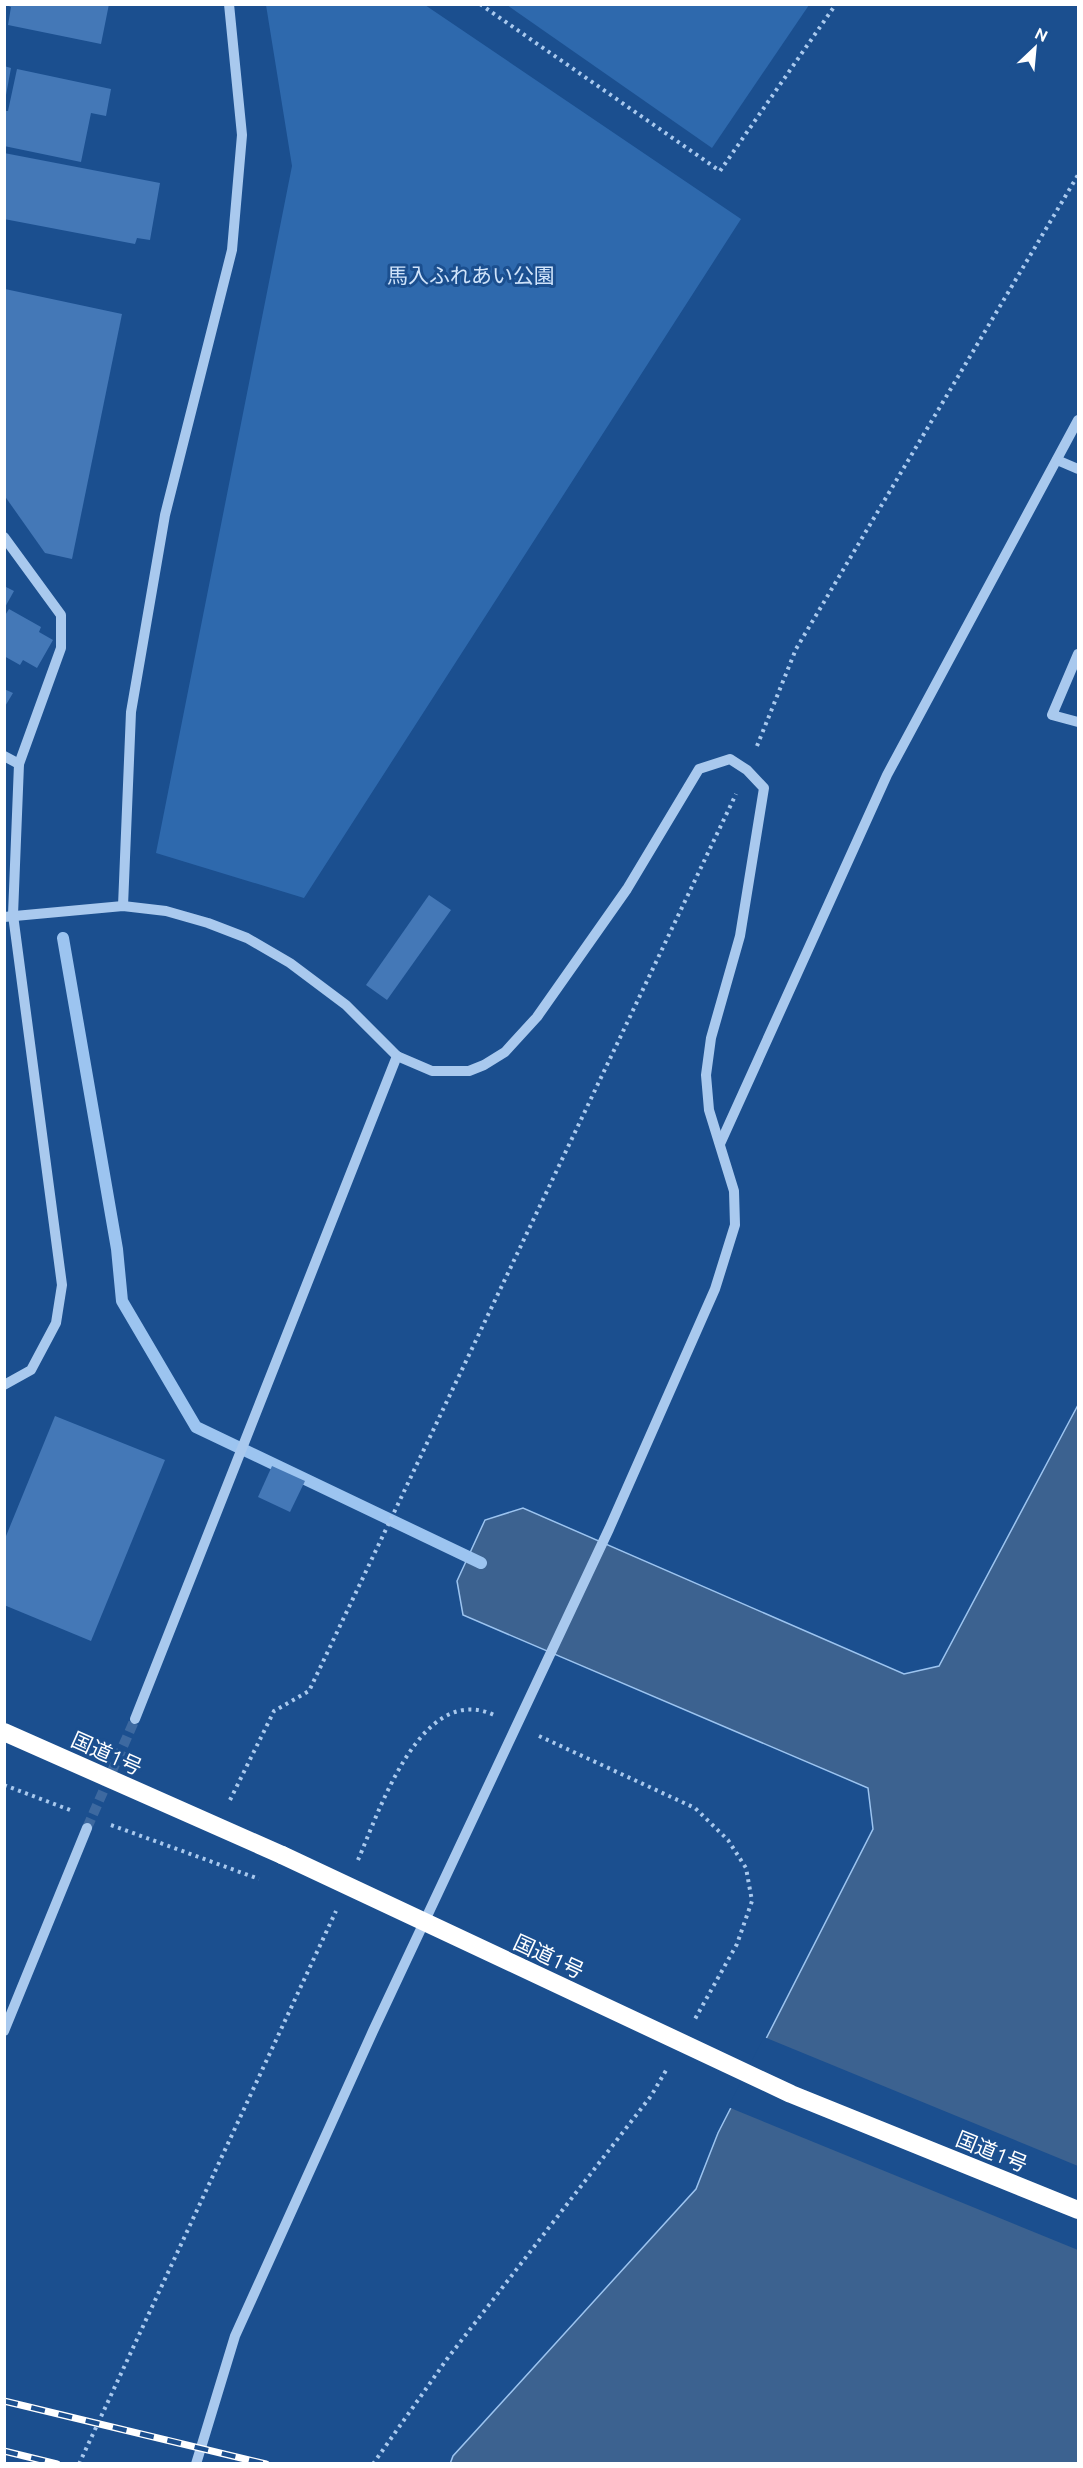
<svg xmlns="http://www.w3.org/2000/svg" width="1083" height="2468" viewBox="0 0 1083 2468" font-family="Ubuntu,'Noto Sans JP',sans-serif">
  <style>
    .green { fill: #2e69ad }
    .water { fill: #3c6290; stroke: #9cc4f0; stroke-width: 1.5 }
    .pier { fill: #1b4f8f }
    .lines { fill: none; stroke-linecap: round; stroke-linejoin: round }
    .stream { stroke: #9cc4f0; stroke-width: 12 }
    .building { fill: #4478b7 }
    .minor-tunnel { stroke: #3d69a0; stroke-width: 10; stroke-dasharray: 10 5; stroke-linecap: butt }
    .path { stroke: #a9c9ee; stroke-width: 4; stroke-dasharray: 3 4.5; stroke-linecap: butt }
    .minor { stroke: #a9c9ee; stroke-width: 10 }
    .highway { stroke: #fff; stroke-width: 18 }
    .rail-casing { stroke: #fff; stroke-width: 7 }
    .rail { stroke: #1b4f8f; stroke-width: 4.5; stroke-dasharray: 14; stroke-linecap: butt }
    .highway-bridge { stroke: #fff; stroke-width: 18 }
    .labels { text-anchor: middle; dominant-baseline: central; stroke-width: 6; stroke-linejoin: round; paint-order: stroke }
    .park-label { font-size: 21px; fill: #cfe3fa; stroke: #1b4f8f }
    .street-label { font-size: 21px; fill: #fff; stroke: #1b4f8f }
  </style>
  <rect width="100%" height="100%" fill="#1b4f8f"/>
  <!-- green -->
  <g class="green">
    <path d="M266 5H425L741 219 304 898 156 853 292 166Z"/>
    <path d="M507 5H809L712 148Z"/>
  </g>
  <!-- water -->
  <path class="water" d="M1078 1405V2463L450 2464 453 2456 696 2189 718 2133 873 1829 868 1788 463 1615 457 1581 485 1520 523 1508 904 1674 939 1666Z"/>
  <!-- pier -->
  <path class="pier" d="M764 2037 1078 2166V2250L728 2107Z"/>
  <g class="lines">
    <!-- stream -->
    <path class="stream" d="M63 938 117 1249 122 1301 196 1427 481 1563"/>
  </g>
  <!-- building -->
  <g class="building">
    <path d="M4 4H109L101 44 8 25 11 7Z"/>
    <path d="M4 66 11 68 6 95 4 94Z"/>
    <path d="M17 69 111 89 106 116 91 113 81 162 4 146V111H8Z"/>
    <path d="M4 153 160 183 150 240 137 238 135 244 4 219Z"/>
    <path d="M5 289 122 314 72 559 45 553 4 495Z"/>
    <path d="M4 586 14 591 4 609Z"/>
    <path d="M9 609 41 627 39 632 53 640 37 668 23 660 20 665 4 656V617Z"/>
    <path d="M4 689 13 693 4 708Z"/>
    <path d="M429 895 451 910 387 1000 366 985Z"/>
    <path d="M55 1416 165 1460 91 1641 4 1605V1541Z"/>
    <path d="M272 1466 305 1481 290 1512 258 1497Z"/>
  </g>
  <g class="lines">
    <!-- minor-tunnel -->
    <path class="minor-tunnel" d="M87 1828 135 1719"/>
    <!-- path -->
    <g class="path">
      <path d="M480 4 720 171 836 4"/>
      <path d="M757 746 796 649 1078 175"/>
      <path d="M539 1736 695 1808 728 1840 746 1868 752 1901 737 1944 695 2019"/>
      <path d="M4 1785 70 1810"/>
      <path d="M230 1800 274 1711 309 1691 736 794"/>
      <path d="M111 1825 259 1879"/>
      <path d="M358 1860C379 1812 421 1681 494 1715"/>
      <path d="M79 2464 336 1911"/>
      <path d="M373 2464 447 2359 651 2096 668 2067"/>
    </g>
    <!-- minor -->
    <g class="minor">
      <path d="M1057 460 1078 469"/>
      <path d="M4 537 61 615V648L19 764"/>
      <path d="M1078 654 1052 715 1078 722"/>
      <path d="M4 756 19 764 13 915 62 1285 56 1323 31 1370 4 1385"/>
      <path d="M123 906 131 712 165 515 232 250 242 135 229 4"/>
      <path d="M4 917 123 906 166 911 208 923 247 938 290 963 346 1005 397 1056 432 1071H469L484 1065 505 1052 537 1017 627 889 699 769 730 759 747 770 764 788 740 936 711 1038 706 1075 709 1110 734 1191 735 1225 715 1289 609 1529 373 2031 235 2336 196 2464"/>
      <path d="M720 1144 887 775 1078 420"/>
      <path d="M135 1719 397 1056"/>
      <path d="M4 2031 87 1828"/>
    </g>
    <!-- highway -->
    <path class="highway" d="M4 1732 282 1855"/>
    <defs>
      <g id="rail">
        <path d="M4 2401 266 2464"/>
        <path d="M4 2451 57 2464"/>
      </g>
    </defs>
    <!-- rail casing -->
    <use href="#rail" class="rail-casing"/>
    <!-- rail -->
    <use href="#rail" class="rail"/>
    <!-- highway-bridge -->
    <path class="highway-bridge" d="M282 1855 791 2094 1078 2210"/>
  </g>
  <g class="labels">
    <!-- park labels -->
    <g class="park-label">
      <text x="471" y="275">馬入ふれあい公園</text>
    </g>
    <!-- street labels -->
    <g class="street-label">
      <text transform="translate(107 1753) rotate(24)">国道1号</text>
      <text transform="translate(549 1956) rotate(25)">国道1号</text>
      <text transform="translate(992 2151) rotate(22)">国道1号</text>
    </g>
  </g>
  <!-- border -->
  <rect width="1083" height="2468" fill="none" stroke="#ffffff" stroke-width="12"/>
  <!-- north arrow -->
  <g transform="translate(1035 48) rotate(26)" stroke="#1b4f8f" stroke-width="4.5" paint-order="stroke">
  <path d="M0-4.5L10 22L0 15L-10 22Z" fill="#ffffff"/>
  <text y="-9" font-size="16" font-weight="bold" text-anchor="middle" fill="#ffffff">N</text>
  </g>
</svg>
